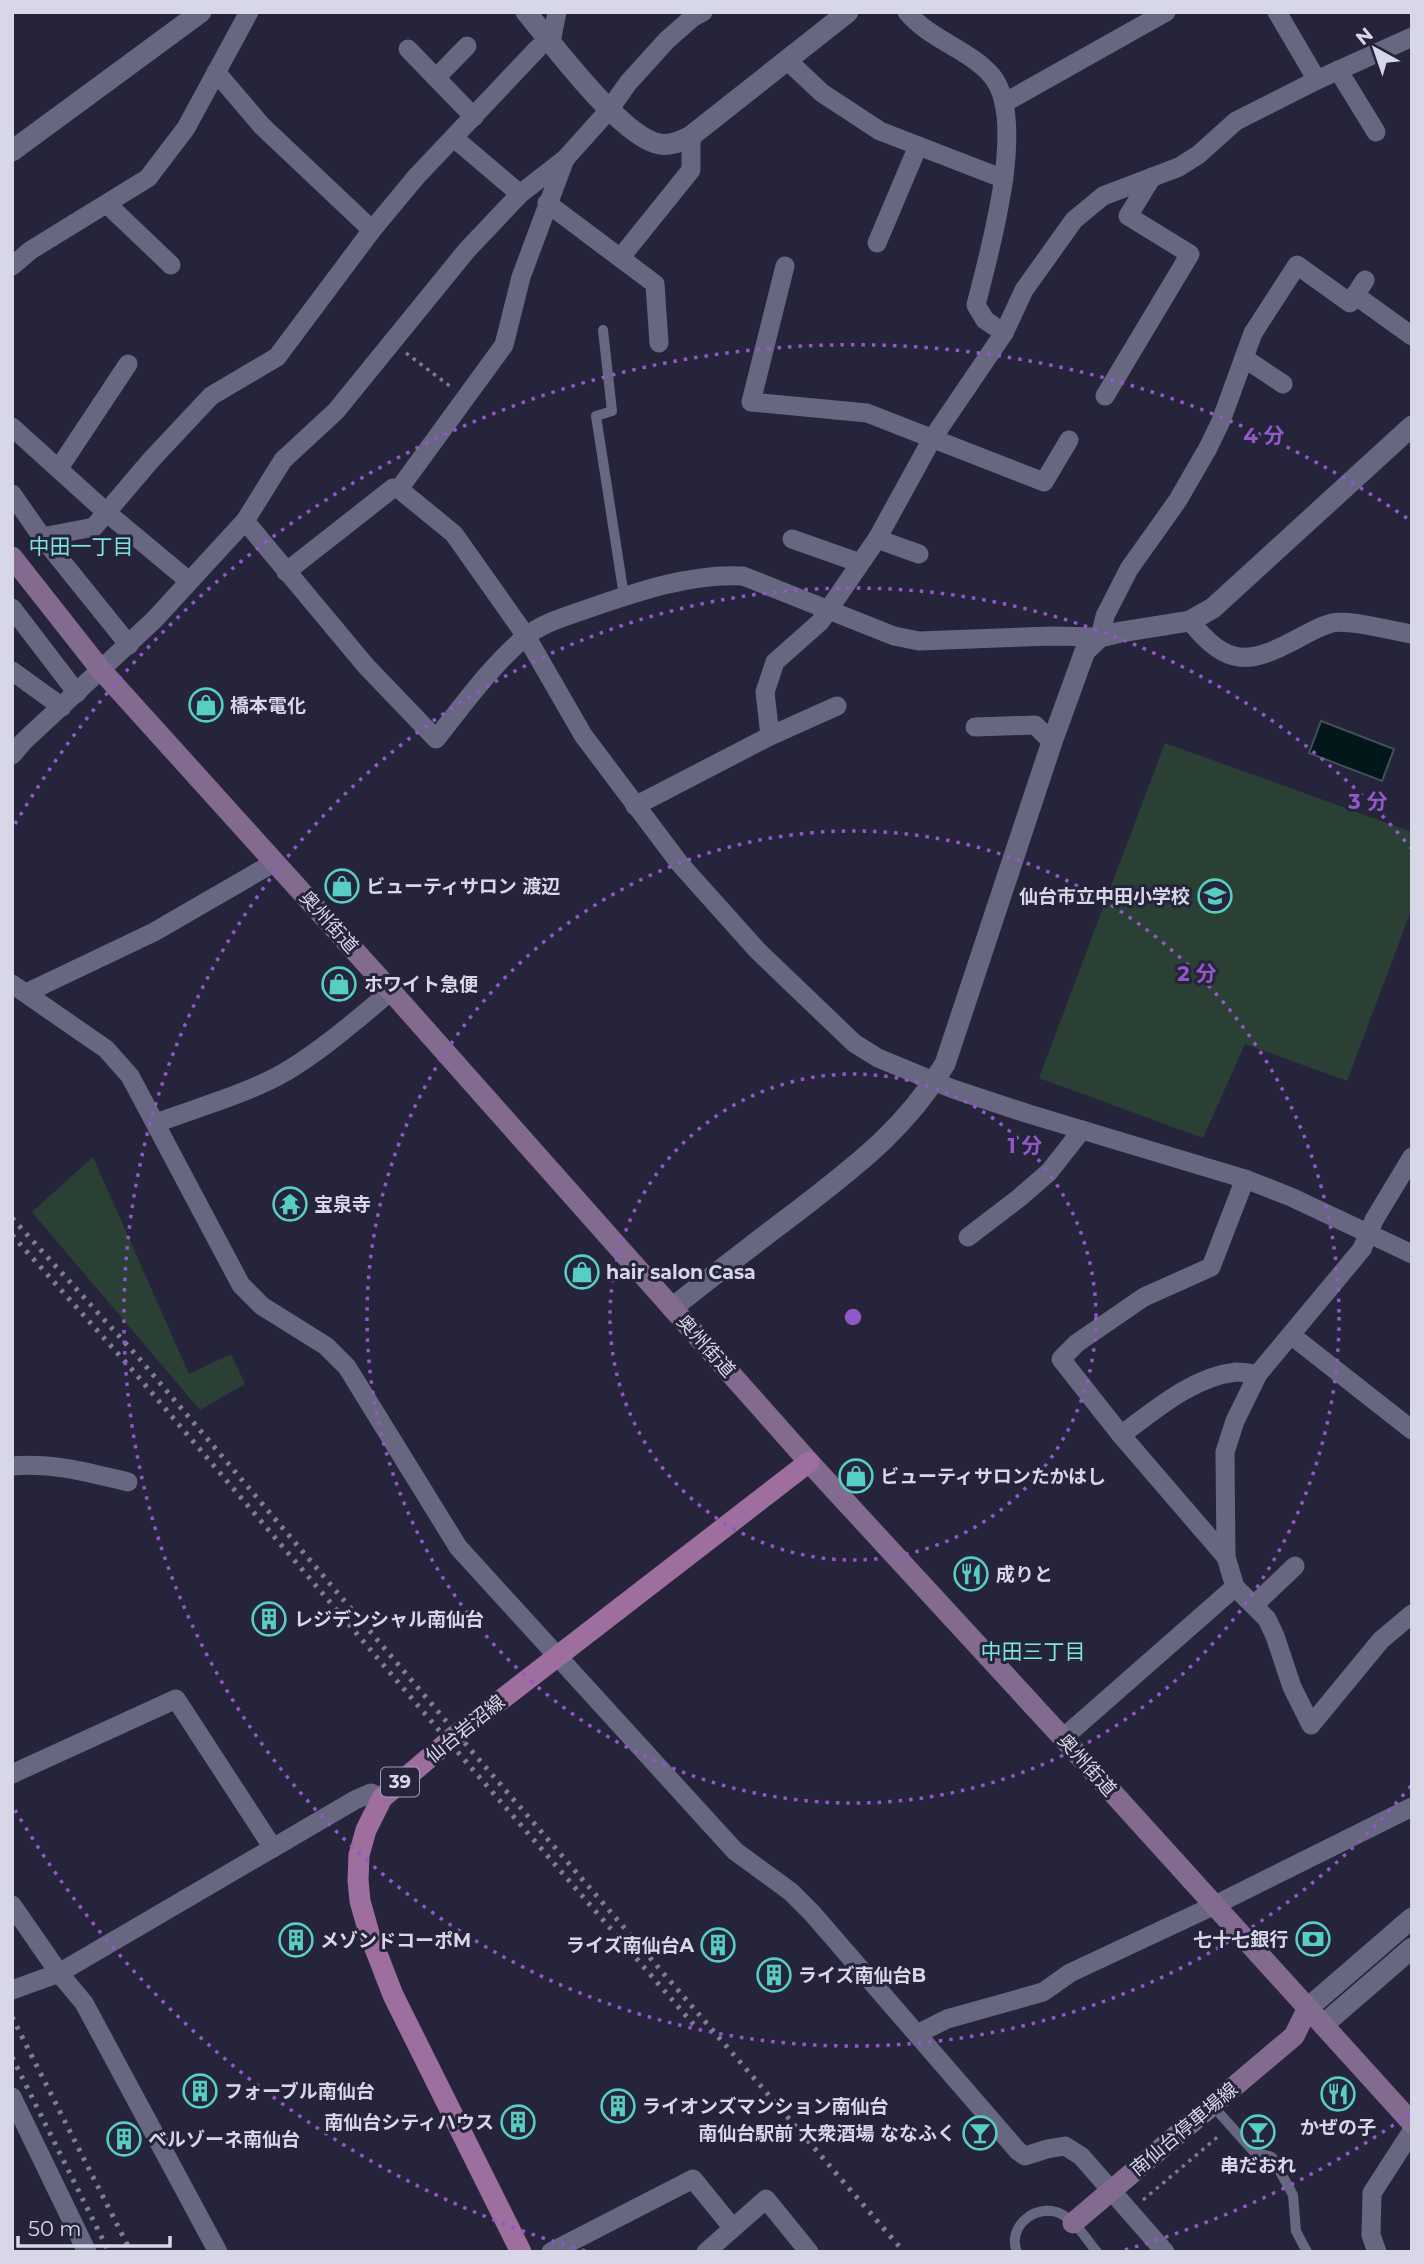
<svg xmlns="http://www.w3.org/2000/svg" width="1424" height="2264" viewBox="0 0 1424 2264" font-family="Montserrat,'Noto Sans JP',sans-serif">
  <style>
    .green { fill: #2a4034 }
    .water { fill: #011719; stroke: #415157; stroke-width: 2 }
    .lines { fill: none; stroke-linecap: round; stroke-linejoin: round }
    .path { stroke: #7a798d; stroke-width: 3.5; stroke-dasharray: 3.5 5; stroke-linecap: butt }
    .service { stroke: #686782; stroke-width: 10 }
    .minor { stroke: #686782; stroke-width: 19 }
    .tertiary { stroke: #686782; stroke-width: 21 }
    .secondary { stroke: #836b90; stroke-width: 21 }
    .primary { stroke: #9e6f9e; stroke-width: 21 }
    .rail { stroke: #7f7e91; stroke-width: 5; stroke-dasharray: 3.5 7; stroke-linecap: butt }
    .ring { fill: none; stroke: #9257c9; stroke-width: 3.5; stroke-dasharray: 3.5 7 }
    .labels { text-anchor: middle; dominant-baseline: central; stroke-width: 6; stroke-linejoin: round; paint-order: stroke }
    .shield { fill: #26243b; stroke: #a2a1b3; stroke-width: 2 }
    .shield-label { font-size: 18px; font-weight: bold; fill: #d7d7e7 }
    .poi-label { font-size: 19px; font-weight: bold; fill: #d7d7e7; stroke: #26243b; text-anchor: start }
    .street-label { font-size: 19px; fill: #d7d7e7; stroke: #26243b }
    .neighbourhood-label { font-size: 21px; fill: #7ce6dc; stroke: #26243b }
    .centre { fill: #9257c9; stroke: #26243b; stroke-width: 3.5 }
    .ring-label { font-size: 21px; text-anchor: middle; font-weight: bold; fill: #9257c9; stroke: #26243b; stroke-width: 6; stroke-linejoin: round; paint-order: stroke }
  </style>
  <rect width="100%" height="100%" fill="#26243b"/>
  <!-- green -->
  <g class="green">
    <path d="M1165 743 1412 832V908L1347 1081 1245 1044 1203 1138 1039 1078Z"/>
    <path d="M93 1157 189 1374 231 1354 245 1384 200 1410 32 1212Z"/>
  </g>
  <!-- water -->
  <path class="water" d="M1321 721 1394 749 1382 781 1309 753Z"/>
  <g class="lines">
    <!-- path -->
    <g class="path">
      <path d="M406 353 451 387"/>
      <path d="M1143 2200 1220 2135"/>
    </g>
    <!-- service -->
    <g class="service">
      <path d="M603 330 612 411 596 416 624 596"/>
      <path d="M1212 2105 1254 2152 1272 2157 1293 2195 1296 2231 1307 2252"/>
      <path d="M1017 2252C1006 2225 1039 2201 1063 2215 1077 2223 1087 2240 1097 2252"/>
    </g>
    <!-- minor -->
    <g class="minor">
      <path d="M907 12C930 40 969 49 992 76 1028 120 989 253 976 305L985 320 1004 333"/>
      <path d="M1277 12 1317 80"/>
      <path d="M551 42 557 12"/>
      <path d="M408 49 474 117"/>
      <path d="M787 60 822 93 880 131 1004 179"/>
      <path d="M1338 70 1376 132"/>
      <path d="M216 72 262 126 372 230"/>
      <path d="M436 78 467 46"/>
      <path d="M1004 103 1166 12"/>
      <path d="M454 138 520 194"/>
      <path d="M547 203 655 284 659 343"/>
      <path d="M107 204 171 265"/>
      <path d="M877 243 918 146"/>
      <path d="M621 257 691 170V136"/>
      <path d="M12 266 31 250 148 178 186 128 249 12"/>
      <path d="M785 266 751 402 867 413 1044 482 1069 440"/>
      <path d="M1355 295 1412 336"/>
      <path d="M1244 358 1283 384"/>
      <path d="M1105 396 1190 254 1128 216 1152 177"/>
      <path d="M12 427 106 512 189 581"/>
      <path d="M59 468 128 364"/>
      <path d="M399 489 504 345 521 277 565 159"/>
      <path d="M12 494 42 537 129 645"/>
      <path d="M245 521 366 666 436 739C463 705 490 667 524 638 540 624 566 616 587 609 636 592 691 573 743 576L894 636 919 641 1051 636 1100 637 1105 616 1129 569 1178 500 1208 448 1221 421 1253 333 1297 265 1350 303 1365 280"/>
      <path d="M42 537 94 527 151 460 211 396 277 357 372 230 416 177 538 48"/>
      <path d="M792 539 860 563"/>
      <path d="M877 539 919 554"/>
      <path d="M286 572 393 488 399 489 454 534 526 636 583 735 680 864 757 950 854 1043 878 1058 953 1089 1029 1114 1245 1179 1291 1197 1412 1254"/>
      <path d="M12 608 77 693"/>
      <path d="M1190 621C1227 667 1248 665 1297 639 1308 633 1320 626 1332 623 1351 619 1391 631 1412 634"/>
      <path d="M12 671 62 707"/>
      <path d="M975 727 1035 725 1052 742"/>
      <path d="M770 736 765 692 775 662 820 622 877 539 932 439 1004 333 1024 290 1074 220 1103 196 1179 167 1198 155 1236 121 1317 80 1412 37"/>
      <path d="M12 755 24 741 154 620 245 521 283 460 336 411 467 250 520 194 565 159 609 110 628 83 667 40 692 18 703 12"/>
      <path d="M635 806 770 736 837 706"/>
      <path d="M12 984 106 1049 130 1076 241 1285 262 1306 326 1346 347 1367 458 1547 735 1851 791 1892 812 1913 1018 2151 1025 2156 1047 2149 1065 2146 1081 2156 1165 2252"/>
      <path d="M26 993 154 932 275 862"/>
      <path d="M156 1123C196 1108 240 1096 278 1076 315 1056 358 1019 391 991"/>
      <path d="M968 1237 1019 1198 1049 1172 1082 1130"/>
      <path d="M1291 1335 1412 1430"/>
      <path d="M1121 1435C1155 1410 1192 1377 1236 1372 1243 1372 1251 1374 1258 1374"/>
      <path d="M12 1466C51 1462 91 1473 128 1482"/>
      <path d="M1226 1557 1121 1435 1061 1359 1077 1343 1144 1297 1211 1267 1245 1179"/>
      <path d="M1235 1587 1267 1619 1275 1636 1292 1687 1311 1725 1381 1640 1412 1614"/>
      <path d="M1254 1605 1295 1566"/>
      <path d="M1063 1738 1235 1587 1226 1557 1225 1452 1235 1421 1258 1374 1362 1249 1374 1220 1412 1157"/>
      <path d="M12 1774 176 1699 273 1848"/>
      <path d="M12 1905 59 1973 84 2003 218 2252"/>
      <path d="M12 1990 59 1973 355 1800 371 1793 382 1798"/>
      <path d="M917 2034 947 2019 1043 1992 1070 1973 1213 1906 1412 1807"/>
      <path d="M12 2097 87 2252"/>
      <path d="M551 2252 693 2179 732 2227"/>
      <path d="M706 2252 766 2199 809 2252"/>
      <path d="M1377 2252 1371 2235 1372 2193 1412 2131"/>
    </g>
    <!-- tertiary -->
    <g class="tertiary">
      <path d="M526 12C552 43 623 139 660 144 671 146 682 141 691 136L848 12"/>
      <path d="M12 151 201 12"/>
      <path d="M672 1308C714 1275 756 1242 799 1210 858 1164 905 1129 945 1064L1052 742 1085 651 1100 637 1121 632 1190 621 1213 608 1412 426"/>
      <path d="M1308 2008 1412 1918"/>
      <path d="M1323 2025 1412 1948"/>
    </g>
    <!-- secondary -->
    <g class="secondary">
      <path d="M12 557 101 670 391 991 809 1462 1063 1738 1412 2123"/>
      <path d="M1073 2223 1294 2036 1308 2008"/>
    </g>
    <!-- primary -->
    <path class="primary" d="M521 2252 393 1995 369 1933 360 1901 358 1880 359 1855 366 1830 382 1798 457 1734 809 1462"/>
    <!-- rail -->
    <g class="rail">
      <path d="M12 1218 138 1357 457 1734 904 2252"/>
      <path d="M12 1235 129 1366 449 1742 694 2025"/>
      <path d="M12 2017 131 2252"/>
      <path d="M12 2057 109 2252"/>
    </g>
  </g>
  <!-- distance rings -->
  <g class="ring">
    <circle cx="853" cy="1317" r="243"/>
    <circle cx="853" cy="1317" r="486"/>
    <path d="M1411 1786A729 729 0 1 1 1411 848"/>
    <path d="M1411 2113A972 972 0 0 1 1121 2251M585 2251A972 972 0 0 1 15 1810M15 824A972 972 0 0 1 1411 521"/>
  </g>
  <!-- icons -->
  <defs>
    <symbol id="shop-ring" viewBox="-11 -11 22 22"><circle r="9.5" fill="#26243b" stroke="#56cec3" stroke-width="1.5"/><path d="M-5-2.5h2.3a2.7 3.5 0 0 1 5.4 0H5L5.5 6h-11ZM-1.5-2.5h3a1.5 2.3 0 0 0-3 0Z" fill="#56cec3"/></symbol>
    <symbol id="school-ring" viewBox="-11 -11 22 22"><circle r="9.5" fill="#26243b" stroke="#56cec3" stroke-width="1.5"/><path d="M0-5L7-2L0 1L-7-2ZM-4 1L0 2.5L4 1V4Q0 6-4 4Z" fill="#56cec3"/></symbol>
    <symbol id="temple-ring" viewBox="-11 -11 22 22"><circle r="9.5" fill="#26243b" stroke="#56cec3" stroke-width="1.5"/><path d="M0-6L5-2H3V0L6.5 2.5H4V6H1.5V3h-3V6H-4V2.5H-6.5L-3 0V-2H-5Z" fill="#56cec3"/></symbol>
    <symbol id="restaurant-ring" viewBox="-11 -11 22 22"><circle r="9.5" fill="#26243b" stroke="#56cec3" stroke-width="1.5"/><path d="M-5-6h1v4h1v-4h1v4h1v-4h1v5L-1.5 .5V6h-2V.5L-5-1ZM5-6V6H3V1.5H1.5Q1.5-4 5-6Z" fill="#56cec3"/></symbol>
    <symbol id="building-ring" viewBox="-11 -11 22 22"><circle r="9.5" fill="#26243b" stroke="#56cec3" stroke-width="1.5"/><path d="M-4-6H4V6H1V3H-1V6H-4ZM-2.5-4.3h1.7v1.8h-1.7ZM.8-4.3h1.7v1.8H.8ZM-2.5-1h1.7V.8h-1.7ZM.8-1h1.7V.8H.8Z" fill="#56cec3"/></symbol>
    <symbol id="bank-ring" viewBox="-11 -11 22 22"><circle r="9.5" fill="#26243b" stroke="#56cec3" stroke-width="1.5"/><path d="M-6-4H6V4H-6ZM0-2.3a2.3 2.3 0 1 0 0 4.6a2.3 2.3 0 1 0 0-4.6Z" fill="#56cec3"/></symbol>
    <symbol id="bar-ring" viewBox="-11 -11 22 22"><circle r="9.5" fill="#26243b" stroke="#56cec3" stroke-width="1.5"/><path d="M-6-5H6L.8 .8V4.5H3.5V6h-7V4.5H-.8V.8Z" fill="#56cec3"/></symbol>
  </defs>
  <g fill-rule="evenodd">
    <use href="#shop-ring" x="187" y="686" width="38" height="38"/>
    <use href="#shop-ring" x="323" y="867" width="38" height="38"/>
    <use href="#school-ring" x="1196" y="877" width="38" height="38"/>
    <use href="#shop-ring" x="320" y="965" width="38" height="38"/>
    <use href="#temple-ring" x="271" y="1185" width="38" height="38"/>
    <use href="#shop-ring" x="563" y="1253" width="38" height="38"/>
    <use href="#shop-ring" x="837" y="1457" width="38" height="38"/>
    <use href="#restaurant-ring" x="952" y="1555" width="38" height="38"/>
    <use href="#building-ring" x="250" y="1600" width="38" height="38"/>
    <use href="#bank-ring" x="1294" y="1920" width="38" height="38"/>
    <use href="#building-ring" x="277" y="1921" width="38" height="38"/>
    <use href="#building-ring" x="699" y="1926" width="38" height="38"/>
    <use href="#building-ring" x="755" y="1956" width="38" height="38"/>
    <use href="#building-ring" x="181" y="2072" width="38" height="38"/>
    <use href="#restaurant-ring" x="1319" y="2075" width="38" height="38"/>
    <use href="#building-ring" x="599" y="2087" width="38" height="38"/>
    <use href="#building-ring" x="499" y="2103" width="38" height="38"/>
    <use href="#bar-ring" x="1239" y="2113" width="38" height="38"/>
    <use href="#bar-ring" x="961" y="2114" width="38" height="38"/>
    <use href="#building-ring" x="105" y="2120" width="38" height="38"/>
  </g>
  <g class="labels">
    <!-- shield labels -->
    <rect class="shield" x="381" y="1767.5" width="38" height="29" rx="5"/>
    <g class="shield-label">
      <text x="400" y="1782">39</text>
    </g>
    <!-- poi labels -->
    <g class="poi-label">
      <text x="230" y="705">橋本電化</text>
      <text x="366" y="886">ビューティサロン 渡辺</text>
      <text x="1190" y="896" text-anchor="end">仙台市立中田小学校</text>
      <text x="364" y="984">ホワイト急便</text>
      <text x="314" y="1204">宝泉寺</text>
      <text x="606" y="1272">hair salon Casa</text>
      <text x="880" y="1476">ビューティサロンたかはし</text>
      <text x="996" y="1574">成りと</text>
      <text x="294" y="1619">レジデンシャル南仙台</text>
      <text x="1288" y="1939" text-anchor="end">七十七銀行</text>
      <text x="320" y="1940">メゾンドコーポM</text>
      <text x="694" y="1945" text-anchor="end">ライズ南仙台A</text>
      <text x="798" y="1975">ライズ南仙台B</text>
      <text x="224" y="2091">フォーブル南仙台</text>
      <text x="642" y="2106">ライオンズマンション南仙台</text>
      <text x="494" y="2122" text-anchor="end">南仙台シティハウス</text>
      <text x="1338" y="2127" text-anchor="middle">かぜの子</text>
      <text x="956" y="2133" text-anchor="end">南仙台駅前 大衆酒場 ななふく</text>
      <text x="148" y="2139">ベルゾーネ南仙台</text>
      <text x="1258" y="2165" text-anchor="middle">串だおれ</text>
    </g>
    <!-- street labels -->
    <g class="street-label">
      <text transform="translate(329 922) rotate(48)">奥州街道</text>
      <text transform="translate(706 1346) rotate(48)">奥州街道</text>
      <text transform="translate(465 1729) rotate(-39)">仙台岩沼線</text>
      <text transform="translate(1087 1765) rotate(48)">奥州街道</text>
      <text transform="translate(1184 2129) rotate(-40)">南仙台停車場線</text>
    </g>
    <!-- neighbourhood labels -->
    <g class="neighbourhood-label">
      <text x="81" y="546">中田一丁目</text>
      <text x="1033" y="1651">中田三丁目</text>
    </g>
  </g>
  <circle cx="853" cy="1317" r="10" class="centre"/>
  <g class="ring-label">
    <text x="1264" y="443">4 分</text>
    <text x="1368" y="809">3 分</text>
    <text x="1197" y="981">2 分</text>
    <text x="1025" y="1153">1 分</text>
  </g>
  <!-- border -->
  <rect width="1424" height="2264" fill="none" stroke="#d7d7e7" stroke-width="28"/>
  <!-- north arrow -->
  <g transform="translate(1375 49) rotate(320)" stroke="#26243b" stroke-width="5" paint-order="stroke">
  <path d="M0-5L12 26L0 18L-12 26Z" fill="#d7d7e7"/>
  <text y="-10" font-size="19" font-weight="bold" text-anchor="middle" fill="#d7d7e7">N</text>
  </g>
  <!-- scale -->
  <path d="M18 2236v10h152v-10" fill="none" stroke="#d7d7e7" stroke-width="3.5"/>
  <text x="28" y="2236" font-size="21" fill="#d7d7e7" stroke="#26243b" stroke-width="5" paint-order="stroke">50 m</text>
</svg>
